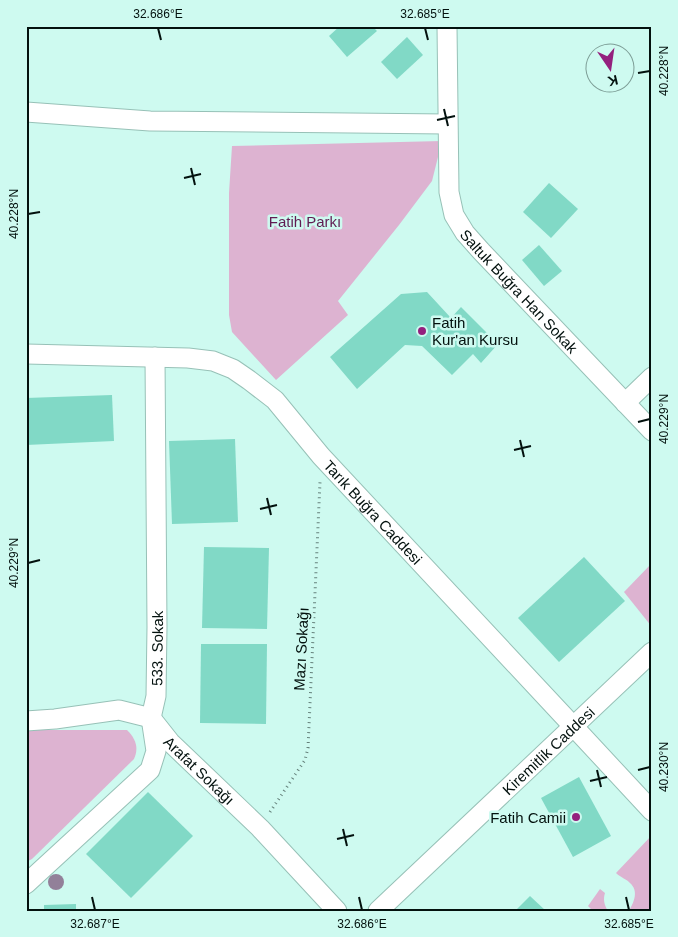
<svg xmlns="http://www.w3.org/2000/svg" width="678" height="937" viewBox="0 0 678 937" font-family="Arial,sans-serif">
  <style>
    .green { fill: #ddb3d1 }
    .building { fill: #81d9c6 }
    .lines { fill: none; stroke-linecap: round; stroke-linejoin: round }
    .street-casing { stroke: #97c1b7; stroke-width: 21 }
    .path { stroke: #65817b; stroke-width: 3; stroke-dasharray: 1 4; stroke-linecap: butt }
    .street { stroke: #fff; stroke-width: 19 }
    .tree { fill: #928099 }
    .ticks { fill: none; stroke: #03110e; stroke-width: 2 }
    .poi-dot { fill: #94207e; stroke: #cefaf0; stroke-width: 2 }
    .labels { text-anchor: middle; dominant-baseline: central; stroke-width: 5; stroke-linejoin: round; paint-order: stroke }
    .park-label { font-size: 15px; fill: #601c52; stroke: #cefaf0 }
    .street-label { font-size: 15px; fill: #03110e; stroke: #cefaf0 }
    .poi-label { font-size: 15px; fill: #03110e; stroke: #cefaf0; text-anchor: start }
    .neatline { fill: none; stroke: #03110e; stroke-width: 2 }
    .ticks-label { font-size: 12px; text-anchor: middle; fill: #03110e }
  </style>
  <rect width="100%" height="100%" fill="#cefaf0"/>
  <!-- green -->
  <g class="green">
    <path d="M442 141 432 181 399 225 338 301 348 315 276 380 232 332 229 315V193L232 146Z"/>
    <path d="M652 563V627L624 592Z"/>
    <path d="M26 730H127C136 739 139 748 134 759L32 859 26 862Z"/>
    <path d="M652 835V911H629C634 902 639 891 630 883 627 879 621 878 616 873Z"/>
    <path d="M600 889 605 893C603 899 604 905 608 911H593L588 906Z"/>
  </g>
  <!-- building -->
  <g class="building">
    <path d="M340 26H372L377 31 347 57 329 36Z"/>
    <path d="M407 37 423 55 397 79 381 62Z"/>
    <path d="M549 183 578 209 551 238 523 212Z"/>
    <path d="M539 245 562 271 544 286 522 260Z"/>
    <path d="M427 292 451 318 461 307 498 344 481 363 473 354 452 375 422 346 405 345 357 389 330 357 401 294Z"/>
    <path d="M112 395 114 441 26 445V398Z"/>
    <path d="M235 439 238 522 172 524 169 441Z"/>
    <path d="M204 547 269 548 267 629 202 628Z"/>
    <path d="M584 557 625 601 559 662 518 618Z"/>
    <path d="M201 644H267L266 724 200 723Z"/>
    <path d="M579 777 611 836 573 857 541 798Z"/>
    <path d="M148 792 193 836 131 898 86 854Z"/>
    <path d="M530 896 546 911H515Z"/>
    <path d="M76 904V911H44V905Z"/>
  </g>
  <g class="lines">
    <defs>
      <g id="street">
        <path id="s1" d="M447 26 449 192 454 215 465 233 481 251 652 431"/>
        <path d="M26 112 150 121 447 124"/>
        <path id="s2" d="M26 354 188 358 213 361 233 369 249 380 275 400 321 456 573 726 652 811"/>
        <path d="M625 403 652 377"/>
        <path id="s3" d="M26 721 55 719 119 710 151 718 170 742 260 828 337 911"/>
        <path id="s4" d="M26 884 150 770 156 751 151 718 156 696 157 627 155 357"/>
        <path id="s5" d="M378 911 652 652"/>
      </g>
    </defs>
    <!-- street casing -->
    <use href="#street" class="street-casing"/>
    <!-- path -->
    <path class="path" d="M270 812 305 760 308 748 320 482"/>
    <!-- street -->
    <use href="#street" class="street"/>
  </g>
  <!-- trees -->
  <circle class="tree" cx="56" cy="882" r="8"/>
  <!-- ticks -->
  <path class="ticks" d="M158 28 161 40M425 28 428 40M638 73 650 71M444 109 448 126M437 120 455 116M191 168 195 185M184 178 201 174M28 214 40 212M638 422 650 419M520 440 524 457M514 450 531 446M267 498 271 515M260 509 277 505M28 563 40 560M597 770 601 787M638 770 650 767M590 781 607 777M343 829 347 846M337 839 354 835M92 897 95 910M359 897 362 910M626 897 629 910"/>
  <!-- markers -->
  <g class="poi-dot">
    <circle cx="422" cy="331" r="5"/>
    <circle cx="576" cy="817" r="5"/>
  </g>
  <g class="labels">
    <!-- park labels -->
    <g class="park-label">
      <text x="305" y="221">Fatih Parkı</text>
    </g>
    <!-- street labels -->
    <g class="street-label">
      <text stroke="none"><textPath href="#s1" startOffset="290">Saltuk Buğra Han Sokak</textPath></text>
      <text stroke="none"><textPath href="#s2" startOffset="410">Tarık Buğra Caddesi</textPath></text>
      <text stroke="none"><textPath href="#s4" startOffset="292">533. Sokak</textPath></text>
      <text transform="translate(301 649) rotate(-87)">Mazı Sokağı</text>
      <text stroke="none"><textPath href="#s5" startOffset="234">Kiremitlik Caddesi</textPath></text>
      <text stroke="none"><textPath href="#s3" startOffset="198">Arafat Sokağı</textPath></text>
    </g>
    <!-- poi labels -->
    <g class="poi-label">
      <text x="432" y="322">Fatih<tspan x="432" dy="17">Kur'an Kursu</tspan></text>
      <text x="566" y="817" text-anchor="end">Fatih Camii</text>
    </g>
  </g>
  <!-- border -->
  <rect width="678" height="937" fill="none" stroke="#cefaf0" stroke-width="55"/>
  <!-- north arrow -->
  <g transform="translate(610 68) rotate(167)"><circle r="24" fill="#cefaf0" stroke="#7d9d96"/>
  <path d="M0-4L9 19L0 12L-9 19Z" fill="#94207e"/>
  <text y="-8" font-size="14" font-weight="bold" text-anchor="middle" fill="#03110e">K</text>
  </g>
  <rect x="28" y="28" width="622" height="882" class="neatline"/>
  <g class="ticks-label">
    <text x="158" y="18">32.686°E</text>
    <text x="425" y="18">32.685°E</text>
    <text transform="translate(664 71) rotate(-90)" y="4">40.228°N</text>
    <text transform="translate(14 214) rotate(-90)" y="4">40.228°N</text>
    <text transform="translate(664 419) rotate(-90)" y="4">40.229°N</text>
    <text transform="translate(14 563) rotate(-90)" y="4">40.229°N</text>
    <text transform="translate(664 767) rotate(-90)" y="4">40.230°N</text>
    <text x="95" y="928">32.687°E</text>
    <text x="362" y="928">32.686°E</text>
    <text x="629" y="928">32.685°E</text>
  </g>
</svg>
